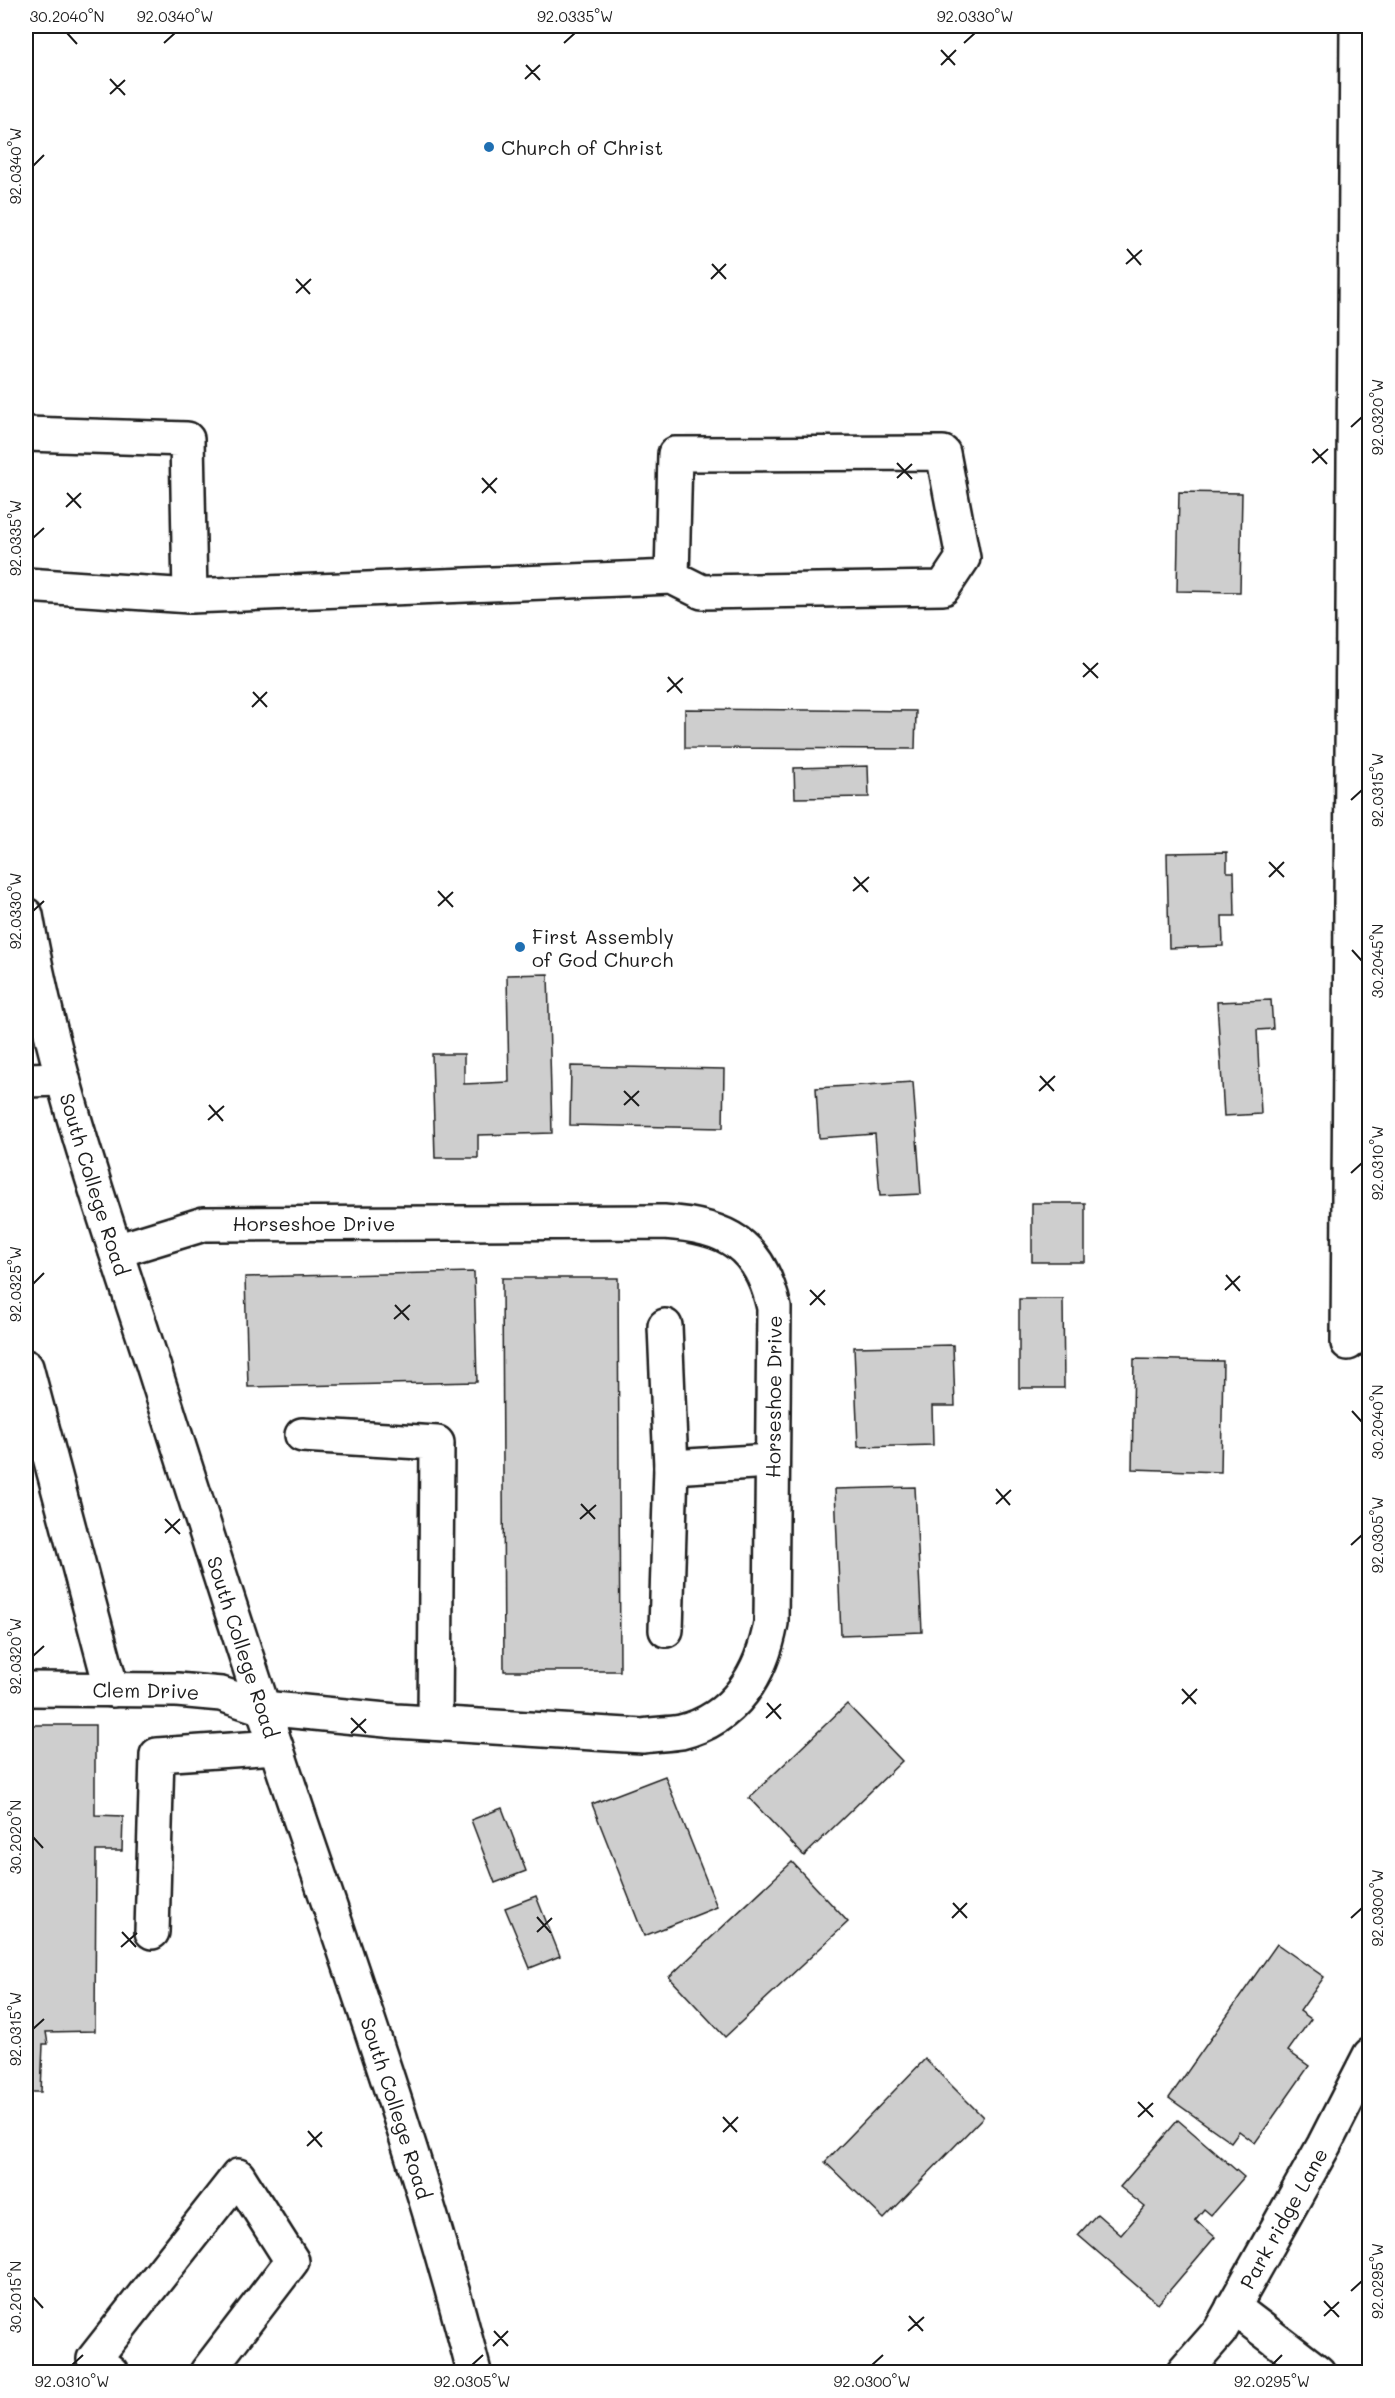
<svg xmlns="http://www.w3.org/2000/svg" width="1395" height="2398" viewBox="0 0 1395 2398" font-family="Mali,sans-serif">
  <style>
    .building { fill: #cecece; stroke: #1c1c1c; stroke-width: 1.5 }
    .lines { fill: none; stroke-linecap: round; stroke-linejoin: round }
    .minor-casing { stroke: #1c1c1c; stroke-width: 38 }
    .major-casing { stroke: #1c1c1c; stroke-width: 38 }
    .minor { stroke: #fff; stroke-width: 33 }
    .major { stroke: #fff; stroke-width: 33 }
    .ticks { fill: none; stroke: #1c1c1c; stroke-width: 2 }
    .poi-dot { fill: #1f6fb2; stroke: #fff; stroke-width: 2 }
    .labels { text-anchor: middle; dominant-baseline: central; stroke-width: 6; stroke-linejoin: round; paint-order: stroke }
    .poi-label { font-size: 20px; fill: #1c1c1c; stroke: #fff; text-anchor: start }
    .street-label { font-size: 20px; fill: #1c1c1c; stroke: #fff }
    .neatline { fill: none; stroke: #1c1c1c; stroke-width: 2 }
    .ticks-label { font-size: 15px; text-anchor: middle; fill: #1c1c1c }
  </style>
  <rect width="100%" height="100%" fill="#fff"/>
  <filter id="ink" filterUnits="userSpaceOnUse"><feTurbulence type="fractalNoise" baseFrequency=".0167" numOctaves="2"/><feDisplacementMap in="SourceGraphic" scale="12" xChannelSelector="R" yChannelSelector="G"/><feConvolveMatrix kernelMatrix="1 2 1 2 8 2 1 2 1" color-interpolation-filters="sRGB"/></filter>
  <g filter="url(#ink)">
    <!-- building -->
    <g class="building">
      <path d="M1179 492 1242 493 1240 592 1177 591Z"/>
      <path d="M685 709 916 711 915 749 685 748Z"/>
      <path d="M868 766 869 797 795 798 794 768Z"/>
      <path d="M1227 852V872H1234L1235 916H1222L1223 946 1169 948 1167 853Z"/>
      <path d="M548 974 552 1133 478 1135V1158H435L432 1054H464V1084L509 1082 507 975Z"/>
      <path d="M1271 1000 1273 1029 1257 1030 1261 1114 1224 1116 1217 1002Z"/>
      <path d="M571 1066 724 1069 723 1128 570 1125Z"/>
      <path d="M913 1082 921 1194 880 1196 875 1134 819 1138 816 1088Z"/>
      <rect x="1032" y="1203" width="53" height="59"/>
      <path d="M474 1272 477 1382 248 1387 245 1277Z"/>
      <path d="M502 1278H618L620 1671H504Z"/>
      <path d="M1019 1299H1063L1064 1388H1019Z"/>
      <path d="M953 1345 955 1406H932L933 1445 858 1447 854 1347Z"/>
      <path d="M1134 1359 1223 1361 1221 1472 1132 1469Z"/>
      <path d="M915 1487 922 1632 841 1635 835 1489Z"/>
      <path d="M847 1704 902 1761 804 1856 749 1798Z"/>
      <path d="M26 1725H95V1815L123 1816 122 1851H96L95 2031 46 2032 48 2044H43L41 2092H26Z"/>
      <path d="M665 1776 717 1907 644 1936 592 1804Z"/>
      <path d="M502 1808 526 1871 495 1883 471 1820Z"/>
      <path d="M792 1862 848 1922 725 2037 669 1977Z"/>
      <path d="M536 1896 560 1956 530 1968 505 1908Z"/>
      <path d="M1277 1944 1324 1977 1300 2011 1311 2019 1288 2051 1309 2066 1255 2143 1239 2131 1231 2142 1169 2098Z"/>
      <path d="M925 2059 983 2117 884 2219 825 2162Z"/>
      <path d="M1178 2120 1244 2177 1211 2215 1204 2209 1195 2220 1215 2237 1158 2304 1078 2235 1097 2214 1121 2235 1145 2207 1120 2187Z"/>
      <path d="M1370 2247V2266L1364 2249Z"/>
    </g>
    <g class="lines">
      <defs>
        <g id="minor">
          <path d="M26 434 187 439 190 596"/>
          <path d="M26 585 190 596 672 577 702 592 943 588 963 558 943 453 675 454 672 577"/>
          <path d="M26 1080 63 1079"/>
          <path d="M665 1326 671 1467"/>
          <path d="M1348 1343 1357 26"/>
          <path d="M26 1367 112 1690"/>
          <path d="M302 1435 437 1443 435 1723"/>
          <path d="M666 1630 671 1467 772 1461"/>
          <path id="s1" d="M26 1689 177 1690 221 1694 263 1708 396 1721 643 1736C656 1734 669 1734 681 1732 735 1719 762 1673 771 1623L774 1308C760 1244 726 1226 664 1222L204 1224 116 1251"/>
          <path d="M152 1932 157 1755 276 1747"/>
          <path d="M1233 2307 1318 2372"/>
          <path d="M111 2372 94 2359 238 2176 292 2261 207 2372"/>
          <path id="s2" d="M1184 2372 1220 2331 1324 2145 1370 2055"/>
        </g>
        <g id="major">
          <path id="s3" d="M26 915C52 1069 105 1217 153 1365 200 1513 247 1662 297 1810 360 1996 426 2182 474 2372"/>
        </g>
      </defs>
      <!-- minor casing -->
      <use href="#minor" class="minor-casing"/>
      <!-- major casing -->
      <use href="#major" class="major-casing"/>
      <!-- minor -->
      <use href="#minor" class="minor"/>
      <!-- major -->
      <use href="#major" class="major"/>
    </g>
  </g>
  <!-- ticks -->
  <path class="ticks" d="M67 33 77 44M164 43 175 33M564 43 575 33M964 43 975 33M941 50 955 65M526 65 540 80M941 65 956 50M110 79 125 95M525 79 540 65M110 94 125 80M33 166 44 155M1127 249 1141 265M712 264 726 279M1126 264 1142 250M296 279 310 294M711 279 726 264M296 293 311 279M1351 427 1362 417M1313 449 1327 464M897 463 912 479M1312 463 1328 449M482 478 496 493M897 478 912 464M67 493 81 508M482 493 497 478M66 507 81 493M33 538 44 528M1083 663 1098 678M668 677 682 693M1083 677 1098 663M253 692 267 707M667 692 683 678M252 707 267 692M1351 800 1362 790M1269 862 1284 877M854 877 868 892M1269 877 1284 862M438 891 453 907M853 891 869 877M438 906 453 892M33 911 44 901M1352 950 1362 961M1040 1076 1054 1091M624 1091 639 1106M1039 1091 1055 1076M209 1105 223 1121M624 1105 639 1091M208 1120 224 1106M1351 1173 1362 1163M1226 1275 1240 1291M33 1284 44 1273M810 1290 825 1305M1225 1290 1240 1276M395 1305 409 1320M810 1305 825 1290M394 1319 410 1305M1352 1411 1362 1422M996 1489 1010 1505M581 1504 595 1519M996 1504 1011 1490M165 1519 180 1534M580 1519 596 1505M165 1533 180 1519M1351 1545 1362 1535M33 1656 44 1646M1182 1689 1196 1704M767 1703 781 1719M1182 1704 1197 1689M351 1718 366 1733M766 1718 781 1704M351 1733 366 1719M33 1837 43 1848M953 1903 967 1918M537 1917 551 1933M952 1918 967 1903M1351 1918 1362 1908M122 1932 136 1947M537 1932 552 1918M121 1947 137 1933M33 2029 44 2019M1138 2102 1153 2117M723 2117 737 2132M1138 2117 1153 2103M308 2131 322 2147M723 2132 738 2117M307 2146 322 2132M1351 2291 1362 2281M33 2297 43 2308M1324 2301 1339 2317M909 2316 923 2331M1324 2316 1339 2302M494 2331 508 2346M908 2331 924 2317M493 2346 508 2331M72 2365 83 2355M472 2365 483 2355M872 2365 883 2355M1272 2365 1282 2355"/>
  <!-- markers -->
  <g class="poi-dot">
    <circle cx="489" cy="147" r="6"/>
    <circle cx="520" cy="947" r="6"/>
  </g>
  <g class="labels">
    <!-- poi labels -->
    <g class="poi-label">
      <text x="501" y="147">Church of Christ</text>
      <text x="532" y="936">First Assembly<tspan x="532" dy="23">of God Church</tspan></text>
    </g>
    <!-- street labels -->
    <g class="street-label">
      <text stroke="none"><textPath href="#s3" startOffset="278">South College Road</textPath></text>
      <text x="314" y="1223">Horseshoe Drive</text>
      <text stroke="none"><textPath href="#s1" startOffset="1035">Horseshoe Drive</textPath></text>
      <text stroke="none"><textPath href="#s3" startOffset="764">South College Road</textPath></text>
      <text stroke="none"><textPath href="#s1" startOffset="120">Clem Drive</textPath></text>
      <text stroke="none"><textPath href="#s3" startOffset="1250">South College Road</textPath></text>
      <text stroke="none"><textPath href="#s2" startOffset="184">Park ridge Lane</textPath></text>
    </g>
  </g>
  <!-- margin -->
  <rect width="1395" height="2398" fill="none" stroke="#fff" stroke-width="66"/>
  <rect x="33" y="33" width="1329" height="2332" class="neatline"/>
  <g class="ticks-label">
    <text x="67" y="22">30.2040°N</text>
    <text x="175" y="22">92.0340°W</text>
    <text x="575" y="22">92.0335°W</text>
    <text x="975" y="22">92.0330°W</text>
    <text transform="translate(16 166) rotate(-90)" y="5">92.0340°W</text>
    <text transform="translate(1378 417) rotate(-90)" y="5">92.0320°W</text>
    <text transform="translate(16 538) rotate(-90)" y="5">92.0335°W</text>
    <text transform="translate(1378 790) rotate(-90)" y="5">92.0315°W</text>
    <text transform="translate(16 911) rotate(-90)" y="5">92.0330°W</text>
    <text transform="translate(1378 961) rotate(-90)" y="5">30.2045°N</text>
    <text transform="translate(1378 1163) rotate(-90)" y="5">92.0310°W</text>
    <text transform="translate(16 1284) rotate(-90)" y="5">92.0325°W</text>
    <text transform="translate(1378 1422) rotate(-90)" y="5">30.2040°N</text>
    <text transform="translate(1378 1535) rotate(-90)" y="5">92.0305°W</text>
    <text transform="translate(16 1656) rotate(-90)" y="5">92.0320°W</text>
    <text transform="translate(16 1837) rotate(-90)" y="5">30.2020°N</text>
    <text transform="translate(1378 1908) rotate(-90)" y="5">92.0300°W</text>
    <text transform="translate(16 2029) rotate(-90)" y="5">92.0315°W</text>
    <text transform="translate(1378 2281) rotate(-90)" y="5">92.0295°W</text>
    <text transform="translate(16 2297) rotate(-90)" y="5">30.2015°N</text>
    <text x="72" y="2387">92.0310°W</text>
    <text x="472" y="2387">92.0305°W</text>
    <text x="872" y="2387">92.0300°W</text>
    <text x="1272" y="2387">92.0295°W</text>
  </g>
</svg>
